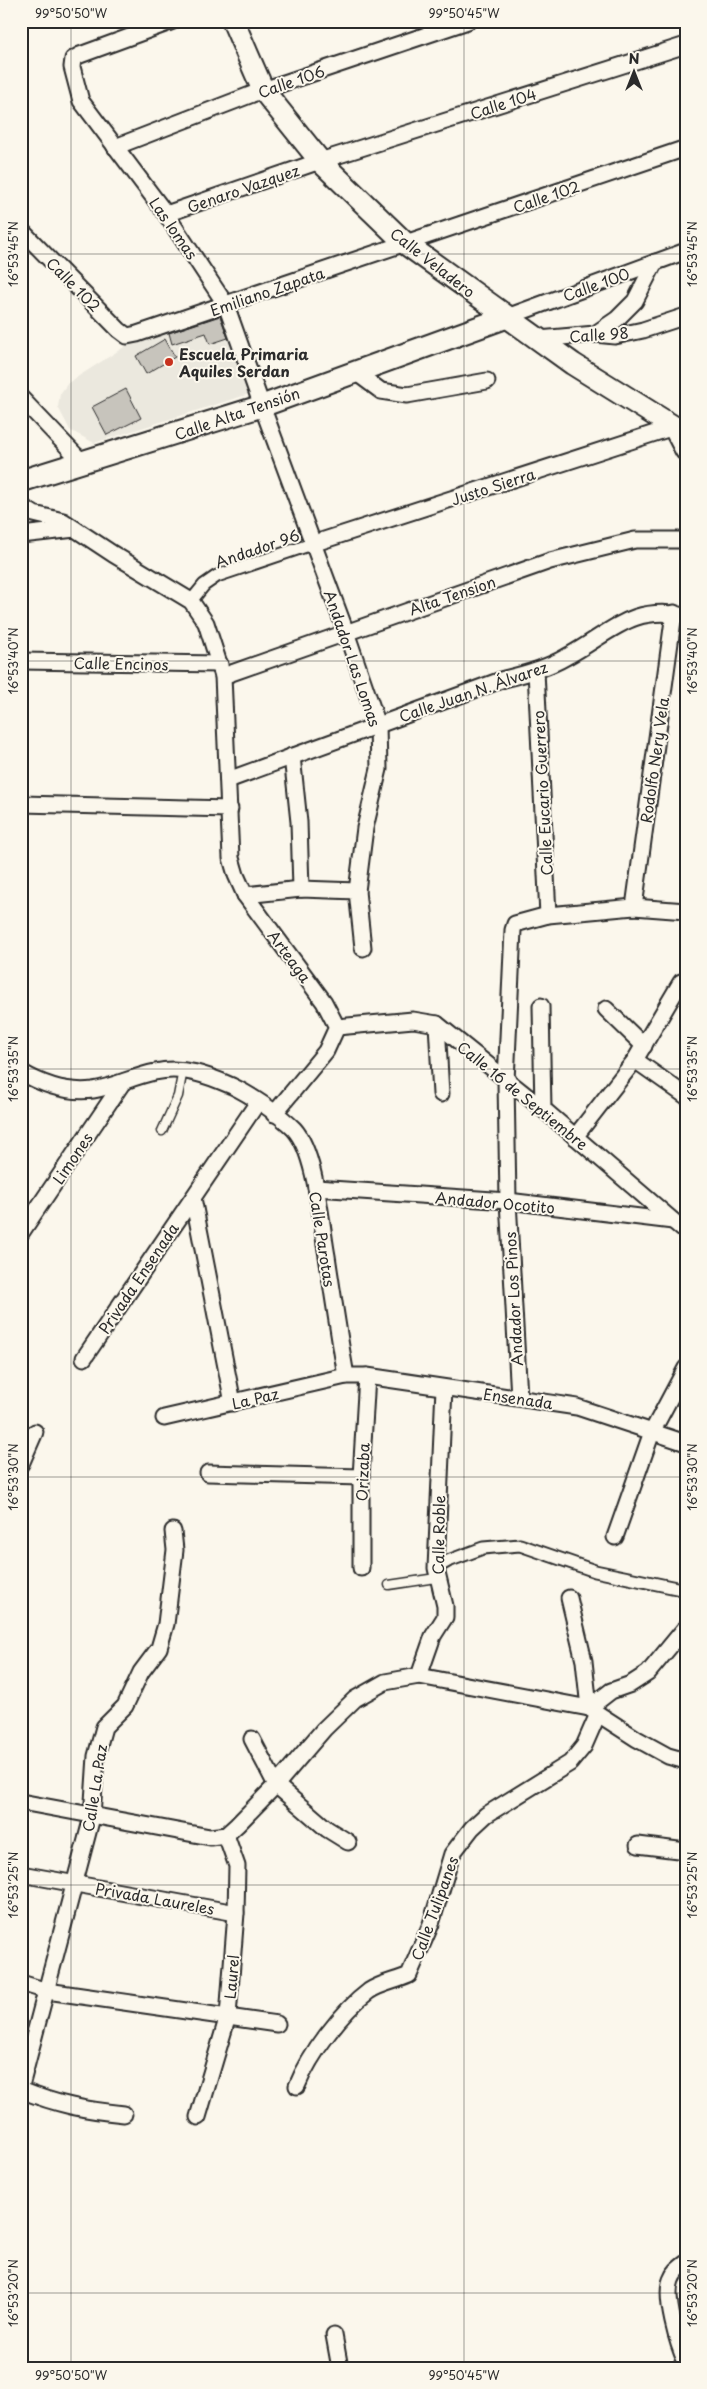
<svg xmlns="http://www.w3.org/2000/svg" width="707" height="2389" viewBox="0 0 707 2389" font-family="'Playpen Sans',sans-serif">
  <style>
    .built { fill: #ebe8de }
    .building { fill: #c7c4bc; stroke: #2b2b2b }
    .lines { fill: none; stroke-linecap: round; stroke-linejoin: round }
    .service-casing { stroke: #2b2b2b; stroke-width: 11 }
    .pedestrian-casing { stroke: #2b2b2b; stroke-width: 15 }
    .minor-casing { stroke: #2b2b2b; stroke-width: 19 }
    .secondary-casing { stroke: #2b2b2b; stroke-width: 25 }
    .service { stroke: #fbf7ec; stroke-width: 8 }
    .pedestrian { stroke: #fbf7ec; stroke-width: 11 }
    .minor { stroke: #fbf7ec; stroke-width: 15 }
    .secondary { stroke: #fbf7ec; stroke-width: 21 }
    .ticks { fill: none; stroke: #2b2b2b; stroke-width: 1; stroke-opacity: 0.45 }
    .poi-dot { fill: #c8321e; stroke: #fbf7ec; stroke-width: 2 }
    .labels { text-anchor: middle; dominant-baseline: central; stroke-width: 4; stroke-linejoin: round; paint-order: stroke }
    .street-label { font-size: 15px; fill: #2b2b2b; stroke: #fbf7ec }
    .poi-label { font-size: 15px; font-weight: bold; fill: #2b2b2b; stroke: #fbf7ec; text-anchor: start }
    .neatline { fill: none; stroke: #2b2b2b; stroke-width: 2 }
    .ticks-label { font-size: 12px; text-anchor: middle; fill: #2b2b2b }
  </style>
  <rect width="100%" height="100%" fill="#fbf7ec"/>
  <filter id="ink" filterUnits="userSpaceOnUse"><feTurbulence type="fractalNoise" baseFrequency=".02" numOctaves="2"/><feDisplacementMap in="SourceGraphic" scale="10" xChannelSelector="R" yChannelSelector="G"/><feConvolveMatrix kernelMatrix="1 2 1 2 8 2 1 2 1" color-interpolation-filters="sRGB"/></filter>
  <g filter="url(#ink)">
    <!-- built -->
    <path class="built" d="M220 312 249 394 94 443 70 430 58 407 60 394 68 383 135 340Z"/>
    <!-- building -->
    <g class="building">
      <path d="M220 316 228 338 210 344 206 333 172 344 169 333Z"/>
      <path d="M165 339 175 357 146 374 136 356Z"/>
      <path d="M126 389 141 418 107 435 92 407Z"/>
    </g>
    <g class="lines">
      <defs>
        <g id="service">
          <path d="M162 1131 178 1096 183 1070"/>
          <path d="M389 1585 436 1578"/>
        </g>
        <g id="pedestrian">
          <path d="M191 601 204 585 217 576 312 544"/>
          <path d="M436 1568 448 1561 483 1548 520 1545 595 1571 686 1590"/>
        </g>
        <g id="minor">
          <path d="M173 21 80 55 73 59 72 67 81 101 166 214 226 305 262 406 346 632 378 725 379 769 365 828 357 891 363 948"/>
          <path d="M115 147 263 90 468 21"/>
          <path d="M166 214 320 161 686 45"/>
          <path d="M21 230 119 330 127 336 137 334 686 148"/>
          <path d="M507 317 686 251"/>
          <path d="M595 334 617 319 635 301 655 262"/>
          <path d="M539 339 595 334 615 336 643 330 686 316"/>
          <path d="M354 371 381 391 407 395 487 381"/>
          <path d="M21 398 83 463"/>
          <path d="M21 506 34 514 63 521 113 554 191 601 206 623 223 676 231 858 236 875 245 895 324 1002 337 1027"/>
          <path d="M21 535 75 529"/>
          <path d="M312 544 686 423"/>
          <path d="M21 661 220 664"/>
          <path d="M536 671 548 915"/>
          <path d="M223 676 550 561 635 540H686"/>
          <path d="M292 756 299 822 301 889"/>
          <path d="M228 780 504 679C526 674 547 668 566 657 611 633 631 604 686 616"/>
          <path d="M21 804 230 809"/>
          <path d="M245 895 301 889 357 891"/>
          <path d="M634 907 674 613"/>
          <path d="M541 1006 543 1109"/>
          <path d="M606 1009 644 1046"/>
          <path d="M437 1024 441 1094"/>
          <path d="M337 1027 413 1020 437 1024 543 1109 686 1232"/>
          <path d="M635 1060 686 1096"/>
          <path d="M21 1072C43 1085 68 1093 93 1090 114 1087 134 1076 155 1072 183 1066 207 1075 232 1086 251 1095 279 1114 294 1129 316 1153 321 1224 327 1256 333 1296 339 1336 346 1376"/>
          <path d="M274 1114 326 1051 337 1027"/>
          <path d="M575 1137 635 1060 681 982 686 986"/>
          <path d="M316 1188 508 1201 673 1221"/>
          <path d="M193 1198 233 1403"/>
          <path d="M21 1233 123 1082"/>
          <path d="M84 1358 258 1102"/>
          <path d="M519 1397 508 1201 506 1081 513 930 515 924 548 915 634 907 686 911"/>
          <path d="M164 1418 346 1376H367L577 1407 686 1443"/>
          <path d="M21 1464 35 1432"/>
          <path d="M208 1473 361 1477"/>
          <path d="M615 1537 652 1432 686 1368"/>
          <path d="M361 1568V1477L367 1376"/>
          <path d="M569 1598 584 1661 589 1708"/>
          <path d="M419 1676 433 1636 445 1617V1606L436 1568 444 1388"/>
          <path d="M589 1708 611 1691 631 1684 648 1673 686 1627"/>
          <path d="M252 1739 276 1785 327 1829 348 1842"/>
          <path d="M21 1802 210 1837 226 1835 237 1825 276 1785 324 1729 355 1699 385 1682 419 1676 589 1708 637 1739 668 1756 686 1761"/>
          <path d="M638 1845 686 1851"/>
          <path d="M21 1874 236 1913"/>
          <path d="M21 1983 47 1991 277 2024"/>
          <path d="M21 2086 92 1817 96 1756 104 1727 125 1706 141 1672 159 1648 166 1624 175 1550 173 1531"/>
          <path d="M297 2086C310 2054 341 2012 369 1991 381 1983 396 1981 409 1975L431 1924 452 1854 472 1828 486 1815 570 1763 584 1746 598 1714"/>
          <path d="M21 2090C58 2105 85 2110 124 2114"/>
          <path d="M198 2117 228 2016 236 1913 237 1866 226 1835"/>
          <path d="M686 2263C679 2268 674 2272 671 2280 664 2298 678 2345 686 2362"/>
          <path d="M334 2335 340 2368"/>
        </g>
        <g id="secondary">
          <path d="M233 21 263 90 320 161 406 244 573 364 674 427 686 450"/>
          <path d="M21 481 262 406 507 317"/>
        </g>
      </defs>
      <!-- service casing -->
      <use href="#service" class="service-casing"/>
      <!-- pedestrian casing -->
      <use href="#pedestrian" class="pedestrian-casing"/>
      <!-- minor casing -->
      <use href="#minor" class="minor-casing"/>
      <!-- secondary casing -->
      <use href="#secondary" class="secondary-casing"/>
      <!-- service -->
      <use href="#service" class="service"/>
      <!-- pedestrian -->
      <use href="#pedestrian" class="pedestrian"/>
      <!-- minor -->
      <use href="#minor" class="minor"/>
      <!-- secondary -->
      <use href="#secondary" class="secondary"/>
    </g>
  </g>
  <!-- ticks -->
  <path class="ticks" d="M71 21V2368M464 21V2368M21 254H686M21 661H686M21 1069H686M21 1477H686M21 1885H686M21 2293H686"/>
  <!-- markers -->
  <circle class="poi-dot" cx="169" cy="362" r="5"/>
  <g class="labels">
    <!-- street labels -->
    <g class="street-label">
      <text transform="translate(291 81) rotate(-19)">Calle 106</text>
      <text transform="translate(503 103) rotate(-18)">Calle 104</text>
      <text transform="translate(243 188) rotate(-19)">Genaro Vazquez</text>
      <text transform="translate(546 196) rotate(-19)">Calle 102</text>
      <text transform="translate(174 228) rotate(55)">Las lomas</text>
      <text transform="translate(433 262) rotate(38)">Calle Veladero</text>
      <text transform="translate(74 284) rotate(45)">Calle 102</text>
      <text transform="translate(596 284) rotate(-20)">Calle 100</text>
      <text transform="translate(267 291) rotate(-19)">Emiliano Zapata</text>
      <text transform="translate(599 334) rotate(-4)">Calle 98</text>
      <text transform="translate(237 413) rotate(-19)">Calle Alta Tensión</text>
      <text transform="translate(493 486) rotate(-18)">Justo Sierra</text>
      <text transform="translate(257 548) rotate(-19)">Andador 96</text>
      <text transform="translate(452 595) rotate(-19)">Alta Tension</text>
      <text transform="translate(353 658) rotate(71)">Andador Las Lomas</text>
      <text transform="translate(121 663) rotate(1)">Calle Encinos</text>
      <text transform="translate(473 691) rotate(-19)">Calle Juan N. Álvarez</text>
      <text transform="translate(654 760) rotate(-82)">Rodolfo Nery Vela</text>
      <text transform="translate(542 793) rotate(-93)">Calle Eucario Guerrero</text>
      <text transform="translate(290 956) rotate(54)">Arteaga</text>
      <text transform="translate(523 1095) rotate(39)">Calle 16 de Septiembre</text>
      <text transform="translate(72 1158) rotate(-56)">Limones</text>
      <text transform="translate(495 1202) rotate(5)">Andador Ocotito</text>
      <text transform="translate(323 1239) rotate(81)">Calle Parotas</text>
      <text transform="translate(138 1278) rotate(-56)">Privada Ensenada</text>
      <text transform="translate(513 1299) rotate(-93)">Andador Los Pinos</text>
      <text transform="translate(255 1398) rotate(-13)">La Paz</text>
      <text transform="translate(518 1398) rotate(8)">Ensenada</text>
      <text transform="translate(362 1472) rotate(-88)">Orizaba</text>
      <text transform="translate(438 1535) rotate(-89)">Calle Roble</text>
      <text transform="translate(94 1788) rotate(-81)">Calle La Paz</text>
      <text transform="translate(155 1898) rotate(10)">Privada Laureles</text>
      <text transform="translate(434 1908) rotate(-70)">Calle Tulipanes</text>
      <text transform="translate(231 1977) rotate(-85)">Laurel</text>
    </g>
    <!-- poi labels -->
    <g class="poi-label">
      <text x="179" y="353">Escuela Primaria<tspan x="179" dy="17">Aquiles Serdan</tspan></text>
    </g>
  </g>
  <!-- margin -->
  <rect width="707" height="2389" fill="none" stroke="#fbf7ec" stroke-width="55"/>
  <!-- north arrow -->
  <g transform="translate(634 72)" stroke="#fbf7ec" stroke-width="4" paint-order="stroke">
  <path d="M0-4L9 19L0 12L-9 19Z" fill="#2b2b2b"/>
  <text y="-8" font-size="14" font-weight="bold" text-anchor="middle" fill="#2b2b2b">N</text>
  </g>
  <rect x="28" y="28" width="652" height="2334" class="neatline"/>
  <g class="ticks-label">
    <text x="71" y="18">99°50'50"W</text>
    <text x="464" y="18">99°50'45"W</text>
    <text transform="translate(14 254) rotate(-90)" y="4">16°53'45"N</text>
    <text transform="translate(693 254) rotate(-90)" y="4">16°53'45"N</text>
    <text transform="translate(14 661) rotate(-90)" y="4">16°53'40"N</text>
    <text transform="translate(693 661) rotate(-90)" y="4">16°53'40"N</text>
    <text transform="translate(14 1069) rotate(-90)" y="4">16°53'35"N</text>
    <text transform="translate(693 1069) rotate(-90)" y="4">16°53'35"N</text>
    <text transform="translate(14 1477) rotate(-90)" y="4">16°53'30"N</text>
    <text transform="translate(693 1477) rotate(-90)" y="4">16°53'30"N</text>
    <text transform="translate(14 1885) rotate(-90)" y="4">16°53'25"N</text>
    <text transform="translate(693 1885) rotate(-90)" y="4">16°53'25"N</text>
    <text transform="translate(14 2293) rotate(-90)" y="4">16°53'20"N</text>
    <text transform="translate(693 2293) rotate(-90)" y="4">16°53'20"N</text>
    <text x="71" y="2380">99°50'50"W</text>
    <text x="464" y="2380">99°50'45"W</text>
  </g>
</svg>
